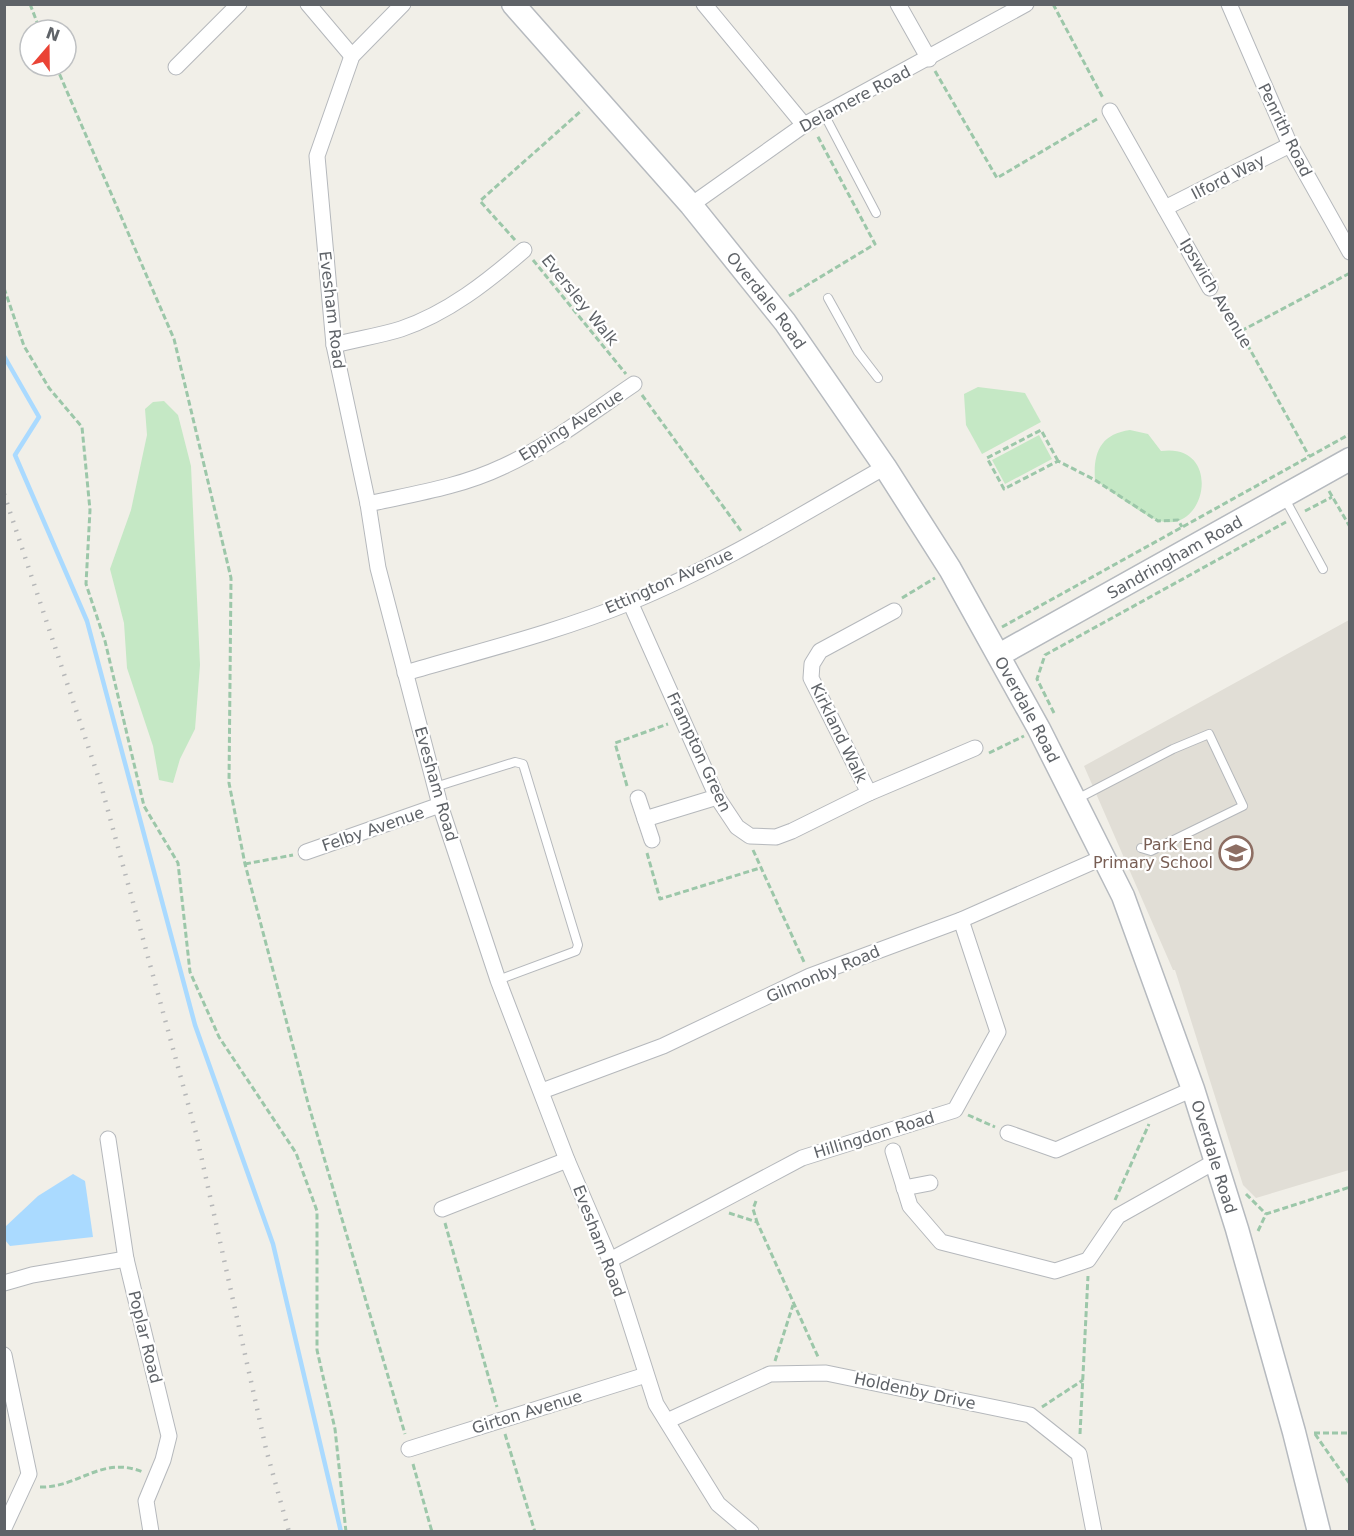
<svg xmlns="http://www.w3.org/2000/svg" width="1354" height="1536" viewBox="0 0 1354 1536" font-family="'DejaVu Sans',sans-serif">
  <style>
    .education { fill: #e1ded6 }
    .green { fill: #c5e8c5 }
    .water { fill: #aadaff }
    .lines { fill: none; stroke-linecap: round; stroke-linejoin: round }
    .stream { stroke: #aadaff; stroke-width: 4.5 }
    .lane-casing { stroke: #b5b8bc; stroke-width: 10 }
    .street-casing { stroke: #b5b8bc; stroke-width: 17 }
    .secondary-casing { stroke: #b6babf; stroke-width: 25 }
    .path { stroke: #9cc7a9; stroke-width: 3; stroke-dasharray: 6 3; stroke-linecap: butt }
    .lane { stroke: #fff; stroke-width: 8 }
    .street { stroke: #fff; stroke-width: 15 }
    .secondary { stroke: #fff; stroke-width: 22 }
    .rail { stroke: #b6b7b8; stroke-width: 4.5; stroke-dasharray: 1.5 8; stroke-linecap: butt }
    .labels { text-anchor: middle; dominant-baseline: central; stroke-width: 4.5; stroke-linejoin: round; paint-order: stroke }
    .street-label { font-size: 16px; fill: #5f6368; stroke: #fff }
    .education-label { font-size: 16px; fill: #785e54; stroke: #fff; text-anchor: end }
  </style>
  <rect width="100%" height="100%" fill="#f1efe8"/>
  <!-- education -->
  <path class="education" d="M1349 620V1170L1256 1198 1243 1185 1175 970H1173L1084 766Z"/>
  <!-- green -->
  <g class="green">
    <path d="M978 387 1025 393 1041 422 982 454 966 425 964 394Z"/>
    <path d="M164 401 178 415 191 466 200 665 195 729 180 759 173 783 159 780 153 746 127 668 124 623 110 569 131 510 147 435 145 409 153 402Z"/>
    <path d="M1130 430 1148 434 1161 451C1224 442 1207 538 1157 520 1141 514 1111 491 1095 480 1093 452 1101 434 1130 430Z"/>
    <path d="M1039 435 1052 459 1005 484 992 460Z"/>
  </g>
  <!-- water -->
  <path class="water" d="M73 1174 85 1181 93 1237 10 1246 5 1240V1227L38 1196Z"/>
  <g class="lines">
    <!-- stream -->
    <path class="stream" d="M4 356 39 417 15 455 87 621 195 1025 273 1244 341 1532"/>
    <defs>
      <g id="lane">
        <path d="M824 114 876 213"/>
        <path d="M828 298 858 352 878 378"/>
        <path d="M1285 499 1323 569"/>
        <path d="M435 787 515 762 523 764 578 945 576 951 498 980"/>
        <path d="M1077 799 1173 749 1209 734 1243 806 1151 851 1141 848"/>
      </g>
      <g id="street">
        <path d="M308 4 352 56"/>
        <path d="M403 4 352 56 317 156 334 345 368 504 378 568 440 805 498 980 567 1160 610 1260 656 1404 718 1504 751 1532"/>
        <path d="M704 4 804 125"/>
        <path d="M898 4 929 59"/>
        <path d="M1229 4 1290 145 1350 252"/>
        <path d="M176 67 239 4"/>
        <path d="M1110 111 1210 288"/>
        <path d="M691 205 804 125 1026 4"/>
        <path d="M1165 208 1290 145"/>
        <path d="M334 345C356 339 379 336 401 329 448 313 487 282 524 250"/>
        <path d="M368 504C413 494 460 487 502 467 549 446 591 413 634 384"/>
        <path d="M630 602 717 797 737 827 750 836 776 837 792 831 869 793 975 748"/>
        <path d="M405 673C480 651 558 632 631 602 719 566 802 514 885 467"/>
        <path d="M869 793 811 678 812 664 820 651 894 611"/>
        <path d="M638 798 652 840"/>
        <path d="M645 819 717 797"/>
        <path d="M306 852 440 805"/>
        <path d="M542 1091 663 1046 810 976 961 920 1104 857"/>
        <path d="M1008 1133 1056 1150 1193 1089"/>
        <path d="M108 1139 126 1259 169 1436 163 1460 146 1501 151 1532"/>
        <path d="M893 1151 910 1206 941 1242 1055 1271 1088 1260 1118 1216 1216 1161"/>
        <path d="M904 1188 930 1183"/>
        <path d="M442 1209 567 1160"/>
        <path d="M610 1260 802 1158 955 1110 998 1032 961 920"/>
        <path d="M4 1283 32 1275 126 1259"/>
        <path d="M4 1355 29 1474 4 1528"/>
        <path d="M667 1421 770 1374 826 1373 1030 1415 1079 1454 1094 1532"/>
        <path d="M409 1449 646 1375"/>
      </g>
      <g id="secondary">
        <path id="s1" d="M513 4 691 205 785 322 885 467 950 569 1039 729 1123 896 1193 1089 1237 1229 1294 1432 1319 1532"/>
        <path id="s2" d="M999 655 1350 459"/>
      </g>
    </defs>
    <!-- lane casing -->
    <use href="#lane" class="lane-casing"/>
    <!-- street casing -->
    <use href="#street" class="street-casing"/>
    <!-- secondary casing -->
    <use href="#secondary" class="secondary-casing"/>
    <!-- path -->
    <g class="path">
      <path d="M30 4 40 30"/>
      <path d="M1053 4 1103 98"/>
      <path d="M56 66 174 339 231 578 229 783 245 864 308 1103 405 1434"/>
      <path d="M935 71 997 178 1097 119"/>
      <path d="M515 240 480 201 582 110"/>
      <path d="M533 260 626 374"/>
      <path d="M4 288 24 346 49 388 82 427 90 510 86 584 105 641 144 806 178 863 190 972 219 1037 296 1153 317 1211V1350L335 1429 346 1532"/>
      <path d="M789 296 875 244 817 135"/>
      <path d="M1221 297 1309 456"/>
      <path d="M1241 331 1350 273"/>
      <path d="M642 395 741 531"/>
      <path d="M1058 461 1041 430 987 458 1004 489 1058 461 1095 480 1158 521 1178 520 1182 527"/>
      <path d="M1329 491 1350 527"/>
      <path d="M1305 511 1332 497"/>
      <path d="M902 598 935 578"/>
      <path d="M1002 627 1350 434"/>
      <path d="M1054 713 1037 679 1045 655 1286 522"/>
      <path d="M989 753 1024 736"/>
      <path d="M627 786 615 743 668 724"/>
      <path d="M753 850 804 962"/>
      <path d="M647 853 660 899 760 868"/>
      <path d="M245 864 293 855"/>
      <path d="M968 1115 995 1127"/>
      <path d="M1246 1194 1266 1214"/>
      <path d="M1115 1200 1149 1124"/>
      <path d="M756 1201 753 1209 757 1222"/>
      <path d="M729 1213 757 1222 819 1359"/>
      <path d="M445 1223 497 1407"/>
      <path d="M1258 1231 1266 1214 1350 1187"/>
      <path d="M775 1361 793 1305"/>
      <path d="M1042 1407 1083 1380"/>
      <path d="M1314 1433H1350"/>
      <path d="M505 1434 535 1532"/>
      <path d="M1080 1434 1088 1276"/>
      <path d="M1315 1434 1350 1484"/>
      <path d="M413 1464 432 1532"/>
      <path d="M40 1487C79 1488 101 1455 143 1472"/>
    </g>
    <!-- lane -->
    <use href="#lane" class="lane"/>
    <!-- street -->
    <use href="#street" class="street"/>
    <!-- secondary -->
    <use href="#secondary" class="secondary"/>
    <!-- rail -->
    <path class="rail" d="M4 494 101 785 196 1133 266 1449 289 1532"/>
  </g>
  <!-- icons -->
  <defs>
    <symbol id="school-ring" viewBox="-11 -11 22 22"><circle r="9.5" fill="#fff" stroke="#8d6e63" stroke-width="1.5"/><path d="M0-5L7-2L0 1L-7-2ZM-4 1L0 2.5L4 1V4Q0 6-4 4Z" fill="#8d6e63"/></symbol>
  </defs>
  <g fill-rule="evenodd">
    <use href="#school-ring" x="1217" y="834" width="38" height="38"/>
  </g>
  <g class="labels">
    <!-- street labels -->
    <g class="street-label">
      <text transform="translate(855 99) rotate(-28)">Delamere Road</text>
      <text transform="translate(1285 130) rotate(64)">Penrith Road</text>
      <text transform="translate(1228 177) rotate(-27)">Ilford Way</text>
      <text transform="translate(1216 293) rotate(59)">Ipswich Avenue</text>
      <text transform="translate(580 300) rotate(51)">Eversley Walk</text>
      <text stroke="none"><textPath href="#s1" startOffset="390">Overdale Road</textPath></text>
      <text transform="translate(332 310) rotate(83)">Evesham Road</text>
      <text transform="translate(571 425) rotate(-32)">Epping Avenue</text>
      <text stroke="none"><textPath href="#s2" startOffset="201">Sandringham Road</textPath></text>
      <text transform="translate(669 581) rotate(-24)">Ettington Avenue</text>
      <text stroke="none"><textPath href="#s1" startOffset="876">Overdale Road</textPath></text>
      <text transform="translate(839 733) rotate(64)">Kirkland Walk</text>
      <text transform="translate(699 752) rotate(65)">Frampton Green</text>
      <text transform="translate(436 784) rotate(74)">Evesham Road</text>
      <text transform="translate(373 829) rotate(-19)">Felby Avenue</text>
      <text transform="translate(823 974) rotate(-23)">Gilmonby Road</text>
      <text transform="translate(874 1135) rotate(-17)">Hillingdon Road</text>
      <text stroke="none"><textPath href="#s1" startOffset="1362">Overdale Road</textPath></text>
      <text transform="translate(599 1241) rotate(69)">Evesham Road</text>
      <text transform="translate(145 1337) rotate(76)">Poplar Road</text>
      <text transform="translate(915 1391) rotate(12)">Holdenby Drive</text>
      <text transform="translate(527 1412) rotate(-17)">Girton Avenue</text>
    </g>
    <!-- education labels -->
    <g class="education-label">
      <text x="1213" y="844">Park End<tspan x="1213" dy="18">Primary School</tspan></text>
    </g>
  </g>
  <!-- border -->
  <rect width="1354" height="1536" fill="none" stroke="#5f6368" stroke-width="12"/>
  <!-- north arrow -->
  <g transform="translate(48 48) rotate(20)"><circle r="28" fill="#ffffff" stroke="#bfc1c3" stroke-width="1.5"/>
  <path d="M0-4.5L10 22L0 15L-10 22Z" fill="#ea4335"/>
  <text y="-9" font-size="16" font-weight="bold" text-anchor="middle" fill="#5f6368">N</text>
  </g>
</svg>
